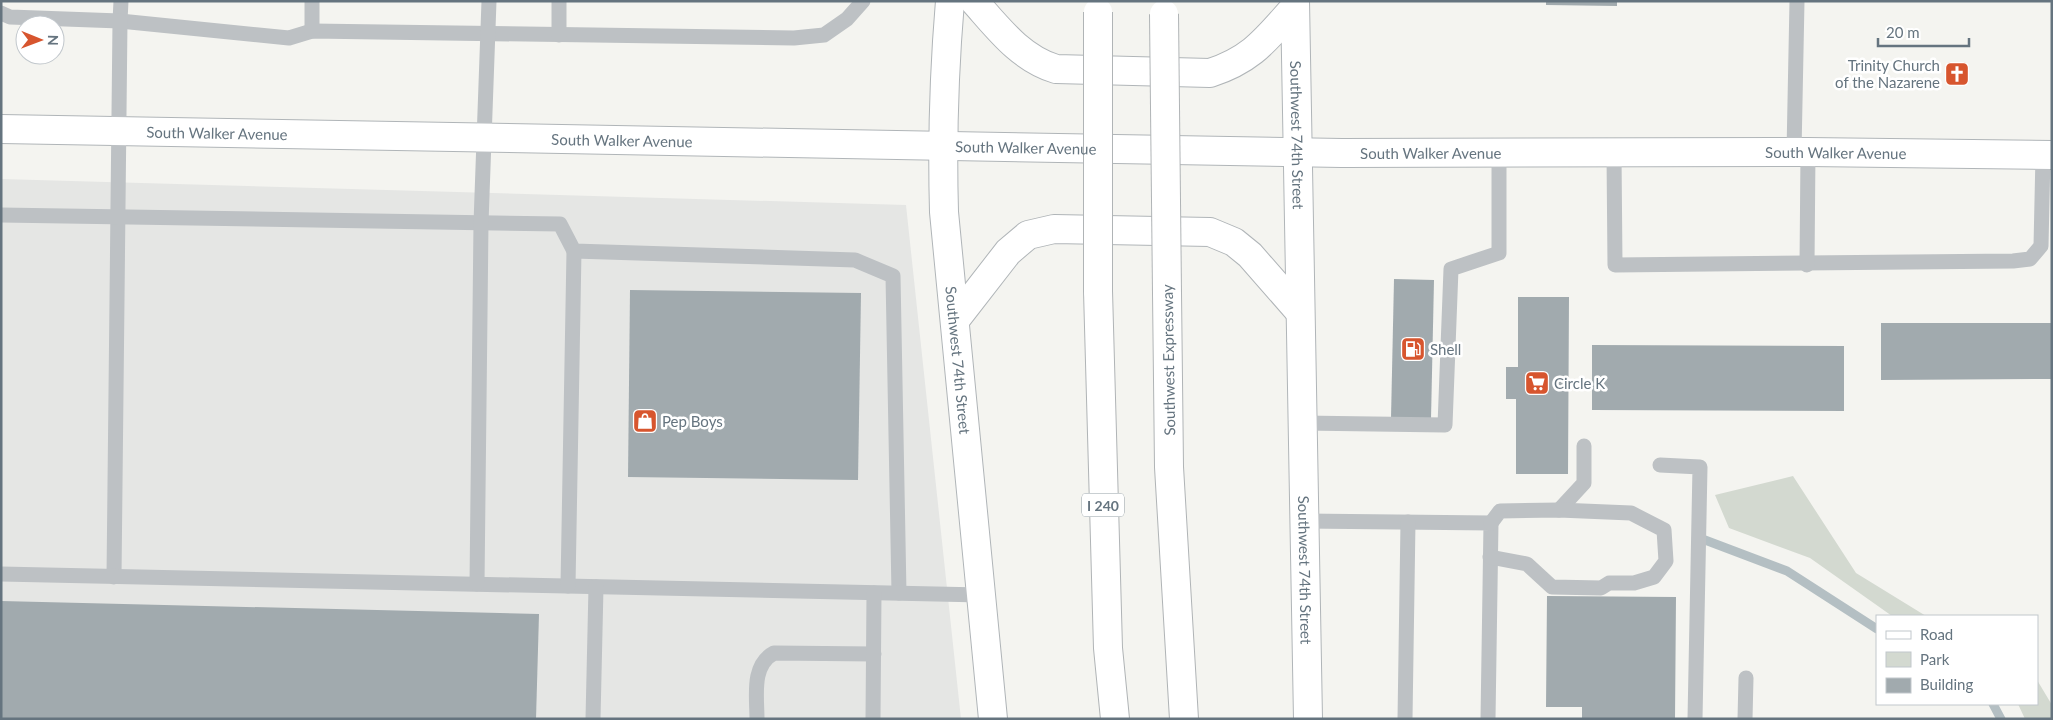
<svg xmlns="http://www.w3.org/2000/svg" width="2053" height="720" viewBox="0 0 2053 720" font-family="Lato,sans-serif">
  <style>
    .built { fill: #e5e6e4 }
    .green { fill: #d3d9d0 }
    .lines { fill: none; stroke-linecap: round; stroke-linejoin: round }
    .stream { stroke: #b4bfc3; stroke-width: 9 }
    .building { fill: #a1aaae }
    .secondary-casing { stroke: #b0b5b8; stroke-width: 30 }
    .motorway-casing { stroke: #b0b4b6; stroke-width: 30 }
    .service { stroke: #bdc1c4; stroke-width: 15 }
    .secondary { stroke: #fff; stroke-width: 28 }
    .motorway { stroke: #fff; stroke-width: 28 }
    .motorway-bridge-casing { stroke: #b0b4b6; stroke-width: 30; stroke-linecap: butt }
    .motorway-bridge { stroke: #fff; stroke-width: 28 }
    .labels { text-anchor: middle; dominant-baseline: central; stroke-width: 5; stroke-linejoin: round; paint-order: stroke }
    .shield { fill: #fff; stroke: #939ea5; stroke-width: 1 }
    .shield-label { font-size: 14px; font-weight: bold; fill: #65747f }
    .poi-label { font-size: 15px; fill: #65747f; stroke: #fff; text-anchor: start }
    .street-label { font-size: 15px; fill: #65747f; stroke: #fff }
  </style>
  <rect width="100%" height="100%" fill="#f4f4f0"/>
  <!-- built -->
  <path class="built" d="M1 179 906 205 961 719H1Z"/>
  <!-- green -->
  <g class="green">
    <path d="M1793 476 1856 573 1926 616H1892L1810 558 1729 528 1715 495Z"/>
    <path d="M2037 680 2052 705V719H2025L2018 704H2037Z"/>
  </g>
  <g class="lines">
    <!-- stream -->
    <g class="stream">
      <path d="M1705 540 1787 571 1877 629"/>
      <path d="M1993 704 2001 719"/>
    </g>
  </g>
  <!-- building -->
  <g class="building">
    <path d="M1546 1H1617V6L1546 5Z"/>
    <path d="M1394 279 1434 280 1431 419 1391 418Z"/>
    <path d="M630 290 861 293 858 480 628 477Z"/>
    <path d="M1518 297H1569L1568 474H1516V399H1506V367H1518Z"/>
    <path d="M1881 323H2052V379L1881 380Z"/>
    <path d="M1592 345 1844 346V411L1592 410Z"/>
    <path d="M1547 596 1676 597 1675 719 1582 718V707H1546Z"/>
    <path d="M1 601 539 614 536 719H1Z"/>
  </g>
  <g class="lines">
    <defs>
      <g id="secondary">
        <path id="s1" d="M950 1C944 72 942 141 944 212L993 719"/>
        <path d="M974 1C998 28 1020 58 1056 69L1210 73C1253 59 1266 39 1295 7"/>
        <path id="s2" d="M1295 1 1308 719"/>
        <path id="s3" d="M1 129 1342 153 1808 152 2052 155"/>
        <path d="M956 319 1008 252 1028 235 1054 229 1210 232 1234 242 1250 255 1299 311"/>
      </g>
      <g id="motorway">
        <path d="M1098 291 1108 648 1115 719"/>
        <path d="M1167 293 1169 467 1184 719"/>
      </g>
    </defs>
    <!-- secondary casing -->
    <use href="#secondary" class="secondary-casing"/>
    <!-- motorway casing -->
    <use href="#motorway" class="motorway-casing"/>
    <!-- service -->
    <g class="service">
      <path d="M121 1 120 21 289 38 312 31 794 38 824 35 847 19 863 1"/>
      <path d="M1 13 10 17 120 21 114 577"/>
      <path d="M312 31V1"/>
      <path d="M559 35V1"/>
      <path d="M1794 152 1797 1"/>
      <path d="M1614 154 1615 265 2013 261 2030 259 2041 246 2043 155"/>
      <path d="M1 215 560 224 574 251 855 260 893 276 899 593"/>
      <path d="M1807 265 1808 152"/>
      <path d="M1302 423 1445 425 1451 269 1499 253V154"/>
      <path d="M1660 465 1700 467 1695 719"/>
      <path d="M1559 510 1584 483V446"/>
      <path d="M1304 521 1491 523 1488 719"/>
      <path d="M1490 557 1527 564 1552 587 1601 588 1609 583H1634L1654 577 1666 561 1664 530 1631 513 1559 510 1500 511 1491 523"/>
      <path d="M1 574 982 595"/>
      <path d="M477 584 481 223 489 1"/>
      <path d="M568 586 574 251"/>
      <path d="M593 719 596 587"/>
      <path d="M757 719C757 697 751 665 774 653L874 654"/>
      <path d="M873 719 874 593"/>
      <path d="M1405 719 1408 522"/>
      <path d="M1745 719 1746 678"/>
    </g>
    <!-- secondary -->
    <use href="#secondary" class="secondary"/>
    <!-- motorway -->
    <use href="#motorway" class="motorway"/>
    <defs>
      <g id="motorway-bridge">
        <path d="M1098 12V291"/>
        <path d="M1164 14 1167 293"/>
      </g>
    </defs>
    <!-- motorway-bridge casing -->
    <use href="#motorway-bridge" class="motorway-bridge-casing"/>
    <!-- motorway-bridge -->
    <use href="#motorway-bridge" class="motorway-bridge"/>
  </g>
  <!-- icons -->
  <defs>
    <symbol id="church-square" viewBox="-11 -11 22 22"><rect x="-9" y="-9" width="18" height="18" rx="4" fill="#d7552e" stroke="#fff"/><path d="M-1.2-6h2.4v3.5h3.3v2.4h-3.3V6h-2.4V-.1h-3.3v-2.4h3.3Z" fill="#fff"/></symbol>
    <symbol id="fuel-square" viewBox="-11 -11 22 22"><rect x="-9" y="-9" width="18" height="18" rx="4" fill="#d7552e" stroke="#fff"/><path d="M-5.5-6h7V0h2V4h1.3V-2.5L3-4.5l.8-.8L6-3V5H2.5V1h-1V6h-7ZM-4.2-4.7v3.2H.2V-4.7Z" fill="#fff"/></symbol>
    <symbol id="supermarket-square" viewBox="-11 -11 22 22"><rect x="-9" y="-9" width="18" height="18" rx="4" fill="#d7552e" stroke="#fff"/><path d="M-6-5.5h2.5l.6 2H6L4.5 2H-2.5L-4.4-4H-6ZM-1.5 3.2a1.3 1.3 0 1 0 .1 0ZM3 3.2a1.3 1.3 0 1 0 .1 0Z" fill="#fff"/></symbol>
    <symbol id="shop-square" viewBox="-11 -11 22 22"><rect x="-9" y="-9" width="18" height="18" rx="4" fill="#d7552e" stroke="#fff"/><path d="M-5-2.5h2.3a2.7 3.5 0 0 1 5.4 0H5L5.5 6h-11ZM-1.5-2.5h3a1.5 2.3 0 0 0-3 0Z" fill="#fff"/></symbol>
  </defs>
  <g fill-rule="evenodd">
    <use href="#church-square" x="1943" y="60" width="28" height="28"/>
    <use href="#fuel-square" x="1399" y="335" width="28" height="28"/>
    <use href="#supermarket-square" x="1523" y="369" width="28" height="28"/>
    <use href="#shop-square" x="631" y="407" width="28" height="28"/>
  </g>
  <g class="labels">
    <!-- shield labels -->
    <rect class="shield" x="1082" y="493.5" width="42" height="23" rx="4"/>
    <g class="shield-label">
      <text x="1103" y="505">I 240</text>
    </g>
    <!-- poi labels -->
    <g class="poi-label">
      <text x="1940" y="65" text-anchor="end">Trinity Church<tspan x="1940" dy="17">of the Nazarene</tspan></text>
      <text x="1430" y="349">Shell</text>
      <text x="1554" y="383">Circle K</text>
      <text x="662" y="421">Pep Boys</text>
    </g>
    <!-- street labels -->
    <g class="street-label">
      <text stroke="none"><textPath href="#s3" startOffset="216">South Walker Avenue</textPath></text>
      <text stroke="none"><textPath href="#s2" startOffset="134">Southwest 74th Street</textPath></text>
      <text stroke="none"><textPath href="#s3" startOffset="621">South Walker Avenue</textPath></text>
      <text stroke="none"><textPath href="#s3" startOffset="1025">South Walker Avenue</textPath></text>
      <text stroke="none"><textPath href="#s3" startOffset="1835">South Walker Avenue</textPath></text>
      <text stroke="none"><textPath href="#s3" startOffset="1430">South Walker Avenue</textPath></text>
      <text stroke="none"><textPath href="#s1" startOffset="360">Southwest 74th Street</textPath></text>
      <text transform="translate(1168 360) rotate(-91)">Southwest Expressway</text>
      <text stroke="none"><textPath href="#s2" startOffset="569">Southwest 74th Street</textPath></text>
    </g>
  </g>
  <!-- border -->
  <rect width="2053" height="720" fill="none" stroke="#65747f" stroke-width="5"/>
  <!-- legend -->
  <rect x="1876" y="615" width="162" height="90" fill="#ffffff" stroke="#c1c7cc"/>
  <rect x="1886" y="631" width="25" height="8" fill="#ffffff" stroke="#c1c7cc"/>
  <text x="1920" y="640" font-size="15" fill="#65747f">Road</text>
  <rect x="1886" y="652" width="25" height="15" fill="#d3d9d0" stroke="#c1c7cc"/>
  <text x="1920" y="665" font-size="15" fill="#65747f">Park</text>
  <rect x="1886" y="678" width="25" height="15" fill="#a1aaae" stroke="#c1c7cc"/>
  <text x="1920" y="690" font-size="15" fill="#65747f">Building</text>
  <!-- north arrow -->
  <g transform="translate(40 40) rotate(91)"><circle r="24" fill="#ffffff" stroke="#c1c7cc"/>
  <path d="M0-4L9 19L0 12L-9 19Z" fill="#d7552e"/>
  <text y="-8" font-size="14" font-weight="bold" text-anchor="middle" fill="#65747f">N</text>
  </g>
  <!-- scale -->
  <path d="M1878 38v8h91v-8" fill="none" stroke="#65747f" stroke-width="2.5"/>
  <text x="1886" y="38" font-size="15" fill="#65747f" stroke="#ffffff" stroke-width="4" paint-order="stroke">20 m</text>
</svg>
